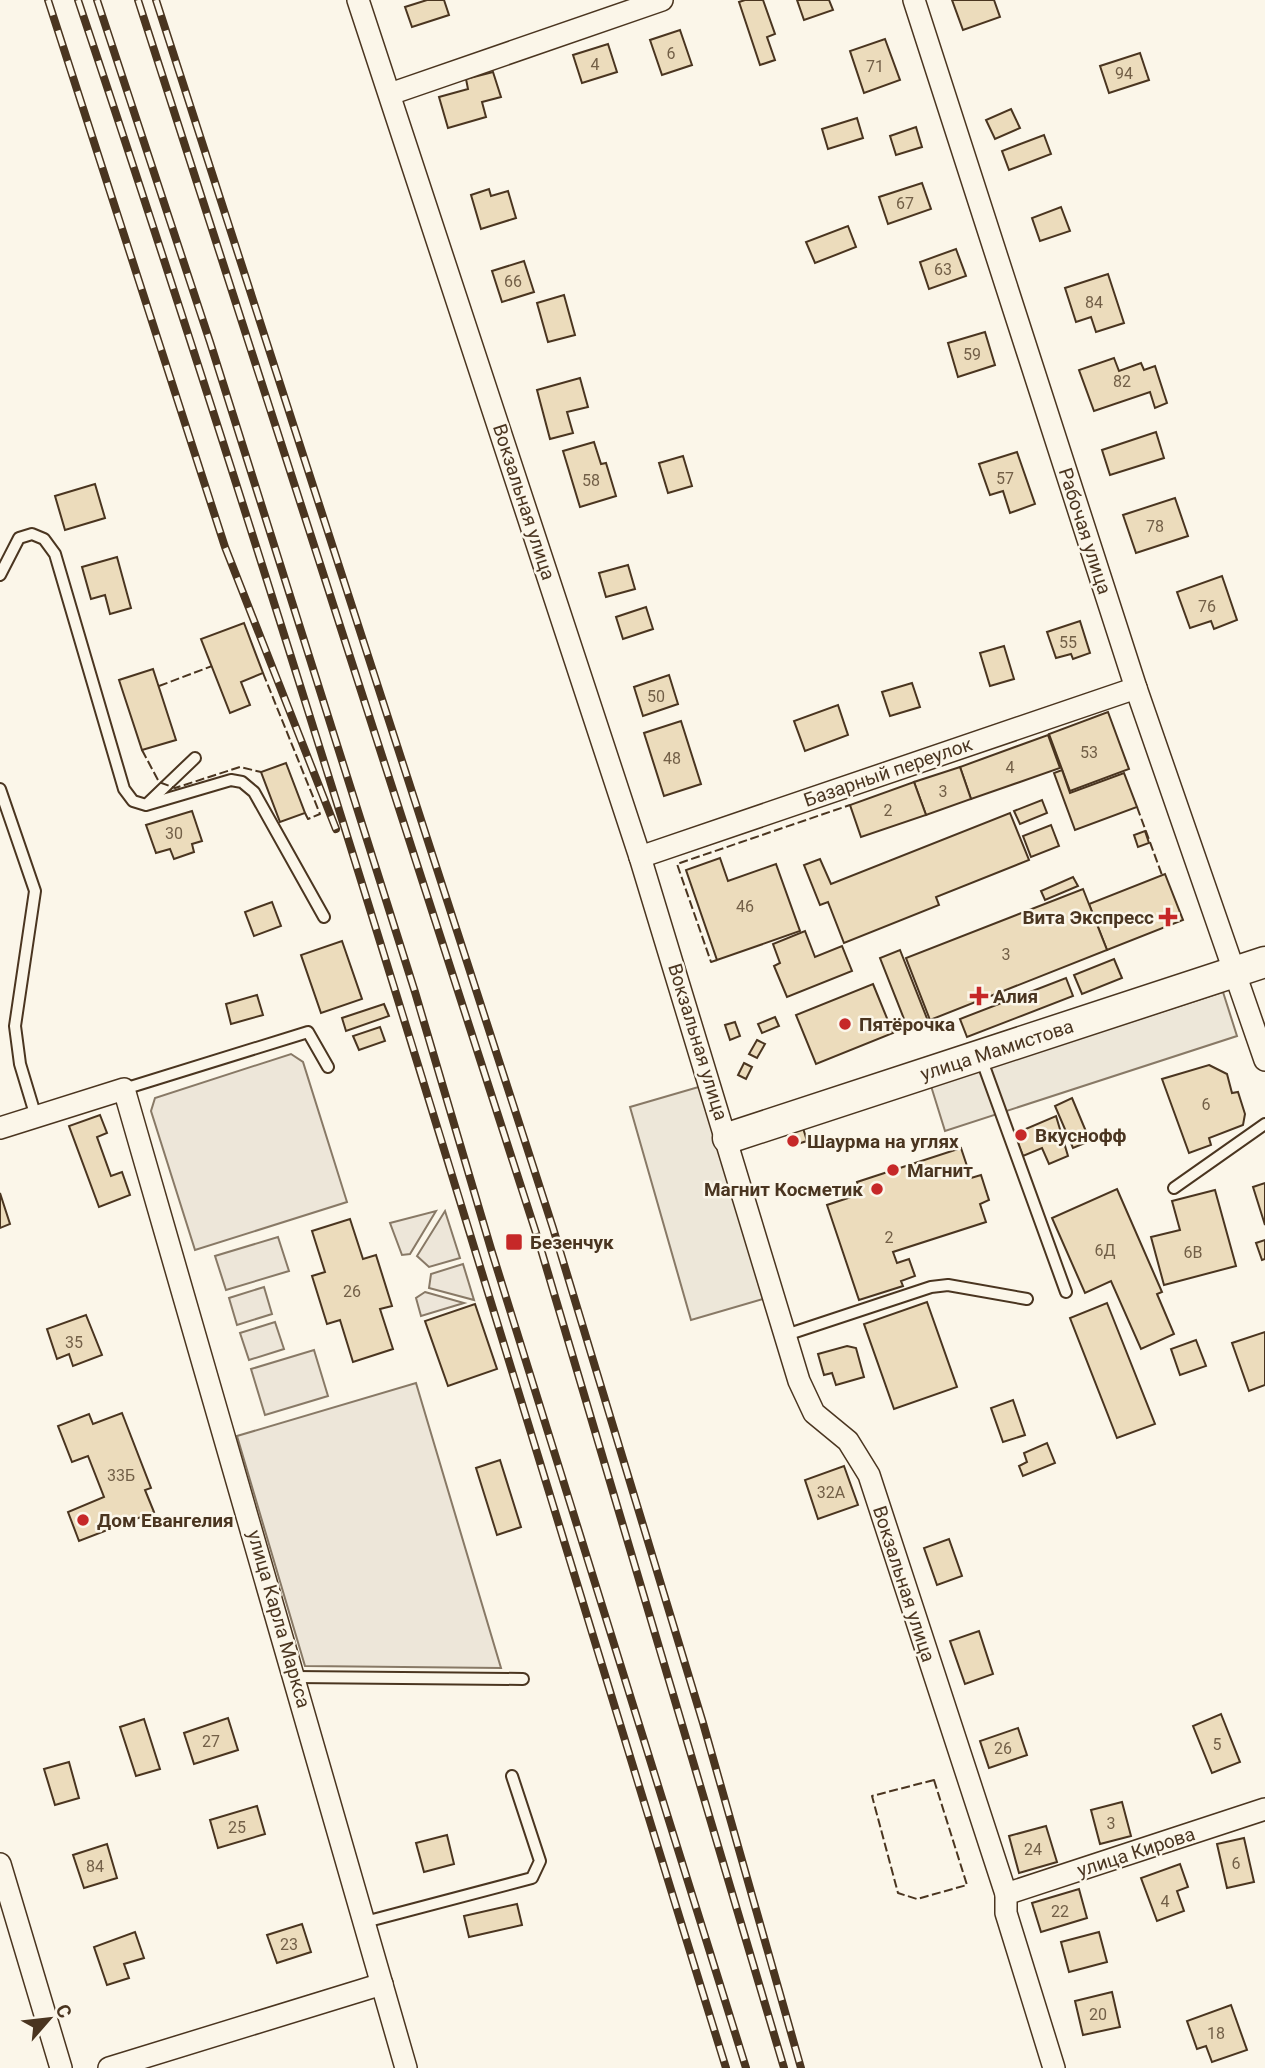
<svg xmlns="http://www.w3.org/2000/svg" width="1265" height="2068" viewBox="0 0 1265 2068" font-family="Roboto,sans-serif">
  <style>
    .green { fill: #ede6d9; stroke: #887966; stroke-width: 2 }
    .parking { fill: #ede7d9; stroke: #887966; stroke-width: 2 }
    .building { fill: #ecdcbc; stroke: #4a3520; stroke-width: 2 }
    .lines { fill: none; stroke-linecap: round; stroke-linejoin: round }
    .lane-casing { stroke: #4a3520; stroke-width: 14 }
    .street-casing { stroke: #4a3520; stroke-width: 24 }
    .secondary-casing { stroke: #4a3520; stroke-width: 33 }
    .lane { stroke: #fbf6e9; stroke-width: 10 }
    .street { stroke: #fbf6e9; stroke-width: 21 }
    .secondary { stroke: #fbf6e9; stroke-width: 30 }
    .rail-casing { stroke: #4a3520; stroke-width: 8 }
    .rail { stroke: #fbf6e9; stroke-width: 5; stroke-dasharray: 16; stroke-linecap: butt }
    .fence { stroke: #4a3520; stroke-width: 2; stroke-dasharray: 9 3.5; stroke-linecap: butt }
    .poi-dot { fill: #c62828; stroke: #fbf6e9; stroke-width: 2.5 }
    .labels { text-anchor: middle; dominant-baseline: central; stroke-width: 5; stroke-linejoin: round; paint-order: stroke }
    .number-label { font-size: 16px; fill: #725f47 }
    .street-label { font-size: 19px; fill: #4a3520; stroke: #fbf6e9 }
    .poi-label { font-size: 19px; font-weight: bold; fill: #4a3520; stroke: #fbf6e9; text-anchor: start }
  </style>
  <rect width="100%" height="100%" fill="#fbf6e9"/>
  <!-- green -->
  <g class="green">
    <path d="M291 1054 303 1062 347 1202 195 1250 151 1111 155 1098Z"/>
    <path d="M436 1211 410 1254 402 1255 390 1223Z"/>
    <path d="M445 1211 460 1258 429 1267 417 1256Z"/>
    <path d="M278 1237 289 1271 226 1290 215 1256Z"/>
    <path d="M463 1264 474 1300 429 1288 431 1274Z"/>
    <path d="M264 1287 272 1314 237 1325 229 1298Z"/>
    <path d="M425 1292 464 1303 421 1316 416 1298Z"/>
    <path d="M275 1322 284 1349 249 1360 240 1333Z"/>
    <path d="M314 1350 328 1396 265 1415 251 1369Z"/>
    <path d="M416 1383 501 1668 305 1666 237 1436Z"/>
  </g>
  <!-- parking -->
  <g class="parking">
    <path d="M1223 992 1237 1036 945 1131 931 1086Z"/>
    <path d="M702 1086 763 1299 691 1320 630 1107Z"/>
  </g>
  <!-- building -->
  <g class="building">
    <path d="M427 0H444L449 15 412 27 405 7Z"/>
    <path d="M745 0H763L775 34 767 37 775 60 760 65 739 2Z"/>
    <path d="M797 0H829L833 10 804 20Z"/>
    <path d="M952 0H994L1000 17 963 30Z"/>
    <path d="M680 30 692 65 662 75 650 40Z"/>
    <path d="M885 39 900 80 864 93 850 51Z"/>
    <path d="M608 44 617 72 582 83 573 55Z"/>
    <path d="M1140 53 1149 80 1109 93 1100 66Z"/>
    <path d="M493 72 501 97 482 102 486 117 448 128 439 97 468 89 466 79Z"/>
    <path d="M1011 109 1020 128 995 139 986 120Z"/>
    <path d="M857 118 863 138 828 149 822 129Z"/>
    <path d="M916 127 922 147 896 155 890 136Z"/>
    <path d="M1044 135 1051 154 1009 170 1002 151Z"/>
    <path d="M922 183 931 209 888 224 879 197Z"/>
    <path d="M489 189 491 196 508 191 516 218 481 229 471 195Z"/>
    <path d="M1061 207 1070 231 1040 241 1032 218Z"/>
    <path d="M848 226 856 247 815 263 806 242Z"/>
    <path d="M956 249 966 276 929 289 920 262Z"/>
    <path d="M524 261 534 292 502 302 492 271Z"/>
    <path d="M1108 274 1124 323 1096 332 1091 317 1076 322 1065 288Z"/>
    <path d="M564 295 575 335 548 342 537 303Z"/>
    <path d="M985 332 995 365 958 377 948 343Z"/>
    <path d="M1114 358 1119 371 1141 363 1144 370 1155 366 1167 403 1155 408 1150 392 1094 411 1079 370Z"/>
    <path d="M580 378 588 407 567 412 573 433 550 439 537 390Z"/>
    <path d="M1156 432 1164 458 1110 475 1102 450Z"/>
    <path d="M594 442 601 464 606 463 616 496 580 507 563 451Z"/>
    <path d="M1017 452 1035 504 1010 513 1003 491 990 495 979 464Z"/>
    <path d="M683 456 692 486 668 493 659 463Z"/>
    <path d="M95 484 105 518 65 530 55 496Z"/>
    <path d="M1175 498 1188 536 1136 553 1123 515Z"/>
    <path d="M117 557 131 608 110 614 105 595 91 599 82 567Z"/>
    <path d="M628 565 635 589 606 597 599 573Z"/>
    <path d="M1222 576 1237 620 1214 629 1211 621 1190 628 1177 592Z"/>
    <path d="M646 607 653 629 623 639 616 617Z"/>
    <path d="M1080 621 1090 653 1073 659 1071 654 1056 658 1047 632Z"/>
    <path d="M244 623 263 673 241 682 250 705 230 713 201 639Z"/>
    <path d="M1004 646 1014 679 990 686 980 653Z"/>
    <path d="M153 669 176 740 142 750 119 680Z"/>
    <path d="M669 675 678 704 643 716 634 687Z"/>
    <path d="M912 683 920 707 890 716 882 692Z"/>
    <path d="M838 705 848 735 805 751 794 721Z"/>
    <path d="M1108 712 1129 769 1070 791 1049 734Z"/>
    <path d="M681 721 701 784 664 796 644 733Z"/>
    <path d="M1048 735 1060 768 971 799 960 767Z"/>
    <path d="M286 763 305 813 280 822 261 772Z"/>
    <path d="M960 767 971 799 926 815 914 782Z"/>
    <path d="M1062 770 1070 793 1124 773 1137 807 1075 830 1054 773Z"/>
    <path d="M914 782 926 815 861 837 850 805Z"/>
    <path d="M1042 800 1047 813 1020 824 1014 811Z"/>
    <path d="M192 811 202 841 192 844 194 852 174 859 170 849 156 853 146 825Z"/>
    <path d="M1010 813 1029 860 936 897 939 905 844 943 828 902 820 905 804 865 820 859 831 884Z"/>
    <path d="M1051 825 1059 846 1031 857 1023 836Z"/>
    <path d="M1145 831 1149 843 1138 847 1134 835Z"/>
    <path d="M720 858 728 881 776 864 800 931 717 960 686 870Z"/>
    <path d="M1165 874 1183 920 1107 950 1089 904Z"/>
    <path d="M1073 877 1078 886 1045 900 1041 891Z"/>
    <path d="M1083 889 1107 950 930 1020 906 958Z"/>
    <path d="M272 902 281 926 254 936 245 912Z"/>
    <path d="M805 931 815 957 842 946 852 971 787 997 774 966 780 963 773 944Z"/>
    <path d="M342 941 362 999 321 1013 301 955Z"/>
    <path d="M900 950 928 1021 908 1029 880 958Z"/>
    <path d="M1114 959 1122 978 1082 994 1074 975Z"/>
    <path d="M1066 978 1073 996 967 1037 960 1019Z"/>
    <path d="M873 984 893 1033 816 1064 796 1015Z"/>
    <path d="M257 995 263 1015 231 1024 226 1004Z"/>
    <path d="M384 1004 389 1016 346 1031 342 1018Z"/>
    <path d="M775 1017 779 1026 762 1033 758 1024Z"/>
    <path d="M735 1022 740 1036 730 1040 725 1025Z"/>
    <path d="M380 1027 385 1041 359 1050 353 1036Z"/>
    <path d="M757 1040 765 1044 757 1058 749 1054Z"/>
    <path d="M744 1063 752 1067 746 1079 738 1075Z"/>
    <path d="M1209 1065 1227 1074 1232 1093 1238 1092 1245 1114 1243 1125 1209 1138 1211 1145 1189 1153 1162 1079Z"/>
    <path d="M1072 1098 1090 1141 1073 1148 1055 1106Z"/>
    <path d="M100 1115 107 1133 97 1137 111 1176 122 1172 130 1195 99 1207 69 1126Z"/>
    <path d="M1056 1116 1068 1156 1049 1164 1042 1148 1023 1156 1014 1134Z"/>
    <path d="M803 1128 807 1141 791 1146 787 1133Z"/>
    <path d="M961 1148 971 1178 981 1175 989 1200 980 1204 986 1222 893 1252 897 1263 909 1259 915 1276 901 1281 903 1286 859 1300 827 1205 860 1194 857 1182Z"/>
    <path d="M1265 1183V1225L1253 1187Z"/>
    <path d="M1117 1189 1162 1292 1157 1294 1174 1334 1141 1349 1111 1281 1085 1293 1052 1218Z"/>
    <path d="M1215 1190 1236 1266 1164 1285 1151 1237 1180 1230 1172 1201Z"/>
    <path d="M0 1193 10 1224 0 1228Z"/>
    <path d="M350 1219 363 1259 376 1255 392 1306 380 1309 393 1349 353 1362 340 1320 327 1324 312 1276 325 1272 312 1231Z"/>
    <path d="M1265 1240V1259L1262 1260 1256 1243Z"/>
    <path d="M927 1302 957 1387 894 1409 864 1324Z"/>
    <path d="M1107 1303 1155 1424 1117 1438 1070 1318Z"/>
    <path d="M475 1304 497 1369 448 1386 425 1321Z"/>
    <path d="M86 1315 102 1355 73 1366 69 1354 57 1359 47 1329Z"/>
    <path d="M1265 1332V1385L1249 1391 1232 1343Z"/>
    <path d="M1196 1340 1206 1366 1180 1375 1171 1349Z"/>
    <path d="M847 1346 856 1348 864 1377 836 1385 832 1373 824 1375 818 1354Z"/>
    <path d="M1013 1400 1025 1435 1003 1442 991 1408Z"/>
    <path d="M122 1413 151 1488 145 1490 154 1512 79 1541 68 1512 104 1497 88 1456 72 1462 58 1426 89 1414 93 1424Z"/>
    <path d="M1047 1443 1055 1463 1023 1476 1019 1466 1027 1462 1024 1453Z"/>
    <path d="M500 1460 521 1527 497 1535 476 1468Z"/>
    <path d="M844 1466 858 1505 818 1519 805 1480Z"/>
    <path d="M949 1539 962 1576 937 1585 924 1548Z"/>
    <path d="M979 1631 993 1674 965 1684 950 1641Z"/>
    <path d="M1221 1714 1240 1762 1212 1773 1193 1726Z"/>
    <path d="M228 1718 238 1750 194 1764 184 1733Z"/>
    <path d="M144 1719 160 1769 136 1776 120 1727Z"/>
    <path d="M1018 1728 1027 1755 989 1768 980 1741Z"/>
    <path d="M69 1762 79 1798 55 1805 44 1769Z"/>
    <path d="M1122 1802 1131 1836 1100 1844 1091 1810Z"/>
    <path d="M257 1806 265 1834 218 1848 210 1820Z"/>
    <path d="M1046 1826 1057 1862 1019 1873 1009 1836Z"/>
    <path d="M447 1835 454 1864 424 1872 416 1843Z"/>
    <path d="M1244 1838 1254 1882 1227 1888 1217 1844Z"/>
    <path d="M107 1844 117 1878 84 1888 73 1855Z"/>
    <path d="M1180 1864 1188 1887 1177 1891 1184 1911 1157 1921 1141 1878Z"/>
    <path d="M1079 1889 1087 1918 1041 1932 1032 1903Z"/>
    <path d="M517 1904 522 1925 469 1937 464 1916Z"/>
    <path d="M302 1924 311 1952 277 1963 267 1935Z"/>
    <path d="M135 1932 144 1958 124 1964 129 1978 107 1985 94 1947Z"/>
    <path d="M1099 1932 1107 1962 1069 1972 1061 1942Z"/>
    <path d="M1112 1992 1120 2027 1083 2035 1075 2001Z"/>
    <path d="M1231 2005 1247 2050 1212 2062 1206 2046 1197 2049 1187 2021Z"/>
  </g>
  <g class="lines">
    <defs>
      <g id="lane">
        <path d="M0 575 19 538 32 534 44 539 55 554 124 789 133 801 146 805 231 780 242 782 254 792 324 917"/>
        <path d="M0 789 35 891 15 1026 20 1064 36 1117"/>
        <path d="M148 803 195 758"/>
        <path d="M981 1058 1066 1292"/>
        <path d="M124 1089 308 1032 328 1067"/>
        <path d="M1174 1188 1265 1124"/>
        <path d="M786 1335 931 1287 948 1285 1027 1299"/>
        <path d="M295 1677 523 1679"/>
        <path d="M365 1922 532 1878 540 1861 512 1776"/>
      </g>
      <g id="street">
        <path d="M358 0 640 857 799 1381 814 1413 848 1441 869 1475 1006 1894V1913L1054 2068"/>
        <path d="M914 0 1136 688 1265 1060"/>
        <path d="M390 94 662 0"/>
        <path d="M640 857 1136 688"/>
        <path d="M0 1128 124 1089 406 2068"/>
        <path d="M0 1864 61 2068"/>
        <path d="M1006 1894 1265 1809"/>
        <path d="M109 2068 382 1984"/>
      </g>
      <path id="secondary" d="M728 1138 1265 962"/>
    </defs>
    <!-- lane casing -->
    <use href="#lane" class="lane-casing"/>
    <!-- street casing -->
    <use href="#street" class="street-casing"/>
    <!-- secondary casing -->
    <use href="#secondary" class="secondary-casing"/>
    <!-- lane -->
    <use href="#lane" class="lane"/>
    <!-- street -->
    <use href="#street" class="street"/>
    <!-- secondary -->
    <use href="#secondary" class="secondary"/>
    <defs>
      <g id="rail">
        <path d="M48 0 225 547 336 829"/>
        <path d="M78 0C308 685 512 1378 726 2068"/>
        <path d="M97 0 210 342 415 992 491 1249 746 2068"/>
        <path d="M138 0 537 1236 784 2068"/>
        <path d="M156 0 553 1228 703 1723 801 2068"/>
      </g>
    </defs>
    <!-- rail casing -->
    <use href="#rail" class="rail-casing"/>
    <!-- rail -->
    <use href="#rail" class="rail"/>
    <!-- fence -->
    <g class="fence">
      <path d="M263 673 320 814 308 819 305 813"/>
      <path d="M159 686 212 666"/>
      <path d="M142 750 159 782 175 788 240 767 261 772"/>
      <path d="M1137 807 1162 875"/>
      <path d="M717 960 711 962 677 864 850 805"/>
      <path d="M934 1780 967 1885 917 1899 898 1893 872 1796Z"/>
    </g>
  </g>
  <!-- markers -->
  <g class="poi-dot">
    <path d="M1164.5 906.5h7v7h7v7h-7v7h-7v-7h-7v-7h7z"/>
    <path d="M975.5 985.5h7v7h7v7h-7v7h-7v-7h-7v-7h7z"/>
    <circle cx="845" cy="1024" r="7"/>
    <circle cx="1021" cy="1135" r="7"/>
    <circle cx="793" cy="1141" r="7"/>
    <circle cx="893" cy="1170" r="7"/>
    <circle cx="877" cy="1189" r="7"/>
    <rect x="505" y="1233" width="18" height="18" rx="3.5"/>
    <circle cx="83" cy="1520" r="7"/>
  </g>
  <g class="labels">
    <!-- number labels -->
    <g class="number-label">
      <text x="671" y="53">6</text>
      <text x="595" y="64">4</text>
      <text x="875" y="66">71</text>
      <text x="1124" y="73">94</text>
      <text x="905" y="203">67</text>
      <text x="943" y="269">63</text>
      <text x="513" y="281">66</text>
      <text x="1094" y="302">84</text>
      <text x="972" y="354">59</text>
      <text x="1122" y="381">82</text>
      <text x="1005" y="478">57</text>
      <text x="591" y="480">58</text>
      <text x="1155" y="526">78</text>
      <text x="1207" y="606">76</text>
      <text x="1068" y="642">55</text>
      <text x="656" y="696">50</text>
      <text x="1089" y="752">53</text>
      <text x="672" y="758">48</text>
      <text x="1010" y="767">4</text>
      <text x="943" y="791">3</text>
      <text x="888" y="810">2</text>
      <text x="174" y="833">30</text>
      <text x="745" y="906">46</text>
      <text x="1006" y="954">3</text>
      <text x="1206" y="1104">6</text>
      <text x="889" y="1237">2</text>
      <text x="1105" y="1250">6Д</text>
      <text x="1193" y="1252">6В</text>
      <text x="352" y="1291">26</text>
      <text x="74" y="1342">35</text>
      <text x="121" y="1475">33Б</text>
      <text x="831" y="1492">32А</text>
      <text x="211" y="1741">27</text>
      <text x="1217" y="1744">5</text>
      <text x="1003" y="1748">26</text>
      <text x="1111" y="1823">3</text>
      <text x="237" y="1827">25</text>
      <text x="1033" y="1849">24</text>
      <text x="1236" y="1863">6</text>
      <text x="95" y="1866">84</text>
      <text x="1165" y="1901">4</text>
      <text x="1060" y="1911">22</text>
      <text x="289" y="1944">23</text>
      <text x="1098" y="2014">20</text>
      <text x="1216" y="2033">18</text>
    </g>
    <!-- street labels -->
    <g class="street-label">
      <text transform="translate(524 502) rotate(72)">Вокзальная улица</text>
      <text transform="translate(1085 531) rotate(72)">Рабочая улица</text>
      <text transform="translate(888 772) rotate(-19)">Базарный переулок</text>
      <text transform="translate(698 1042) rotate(73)">Вокзальная улица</text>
      <text transform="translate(997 1050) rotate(-18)">улица Мамистова</text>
      <text transform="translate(904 1584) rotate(72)">Вокзальная улица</text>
      <text transform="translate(279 1619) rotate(74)">улица Карла Маркса</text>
      <text transform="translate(1136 1852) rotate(-18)">улица Кирова</text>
    </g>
    <!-- poi labels -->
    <g class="poi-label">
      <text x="1154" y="917" text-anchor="end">Вита Экспресс</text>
      <text x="993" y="996">Алия</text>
      <text x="859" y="1024">Пятёрочка</text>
      <text x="1035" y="1135">Вкуснофф</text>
      <text x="807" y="1141">Шаурма на углях</text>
      <text x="907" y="1170">Магнит</text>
      <text x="863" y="1189" text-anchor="end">Магнит Косметик</text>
      <text x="530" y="1242">Безенчук</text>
      <text x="97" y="1520">Дом Евангелия</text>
    </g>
  </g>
  <!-- north arrow -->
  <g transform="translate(49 2019) rotate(62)" stroke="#fbf6e9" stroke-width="5" paint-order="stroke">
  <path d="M0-5L12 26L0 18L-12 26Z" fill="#4a3520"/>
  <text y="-10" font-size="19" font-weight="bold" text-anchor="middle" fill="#4a3520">С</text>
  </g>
</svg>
